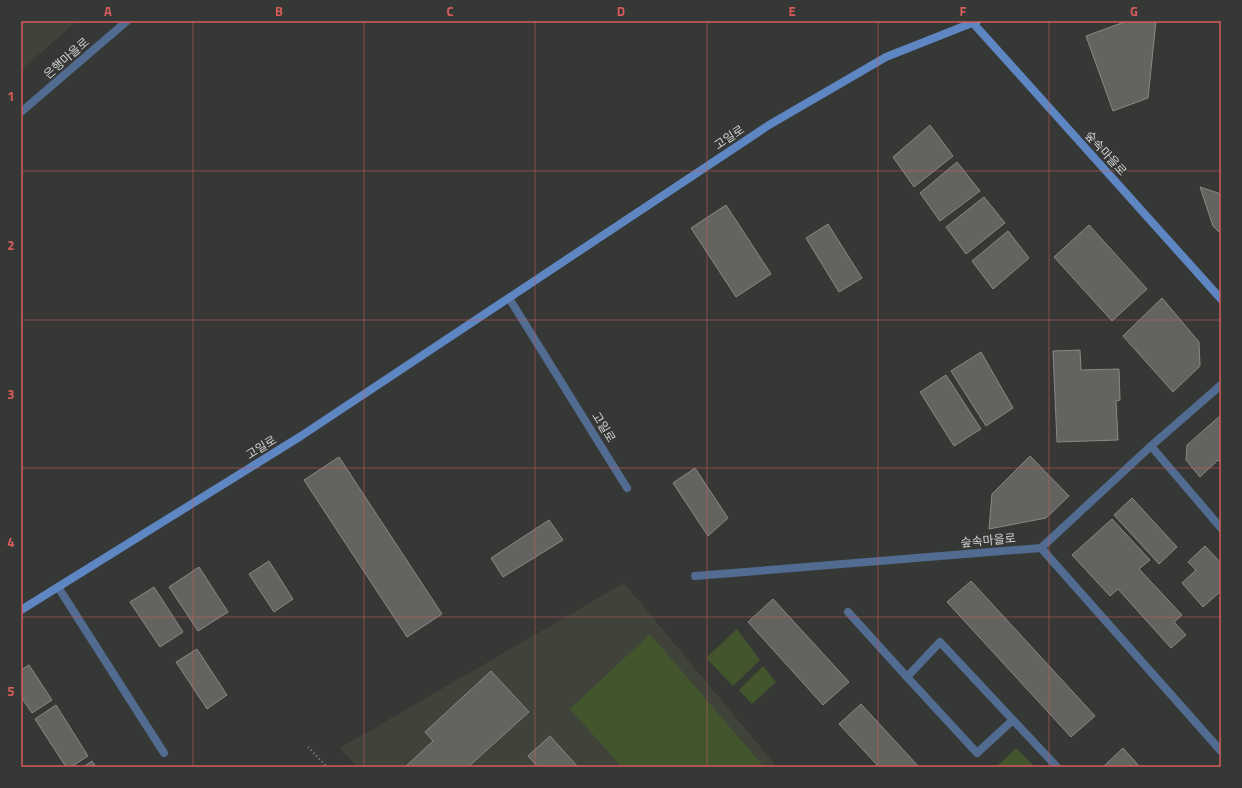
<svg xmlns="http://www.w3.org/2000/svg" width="1242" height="788" viewBox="0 0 1242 788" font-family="'Titillium Web','Noto Sans KR',sans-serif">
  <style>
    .built { fill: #3f433a }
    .green { fill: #43552d }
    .building { fill: #626460; stroke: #888a86 }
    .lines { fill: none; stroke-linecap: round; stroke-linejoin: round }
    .path { stroke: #818280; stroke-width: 2.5; stroke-dasharray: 1 3; stroke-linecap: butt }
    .service { stroke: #516b91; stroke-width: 8 }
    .minor { stroke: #516b91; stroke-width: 8 }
    .tertiary { stroke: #516b91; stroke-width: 8 }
    .secondary { stroke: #5e86c3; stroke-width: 8 }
    .grid { fill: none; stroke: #d55c5b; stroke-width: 1; stroke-opacity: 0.55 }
    .labels { text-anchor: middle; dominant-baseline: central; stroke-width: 3; stroke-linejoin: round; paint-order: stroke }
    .street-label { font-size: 12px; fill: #d3d4d2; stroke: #363835 }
    .neatline { fill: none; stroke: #d55c5b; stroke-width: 1.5 }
    .grid-label { font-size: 13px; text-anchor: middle; font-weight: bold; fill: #d55c5b }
  </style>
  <rect width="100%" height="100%" fill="#363835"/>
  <!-- built -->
  <g class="built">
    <path d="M21 21H77L21 70Z"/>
    <path d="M624 583 777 767H357L340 748Z"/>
  </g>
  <!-- green -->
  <g class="green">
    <path d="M737 629 760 660 733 686 706 658Z"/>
    <path d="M650 634 764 767H622L570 709Z"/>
    <path d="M763 666 776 682 752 704 739 690Z"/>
    <path d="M1016 748 1035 767H996Z"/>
  </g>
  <!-- building -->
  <g class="building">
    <path d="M1127 21H1156L1148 98 1113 111 1086 36Z"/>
    <path d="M930 125 953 156 914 187 893 157Z"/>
    <path d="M957 162 980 191 940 221 920 193Z"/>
    <path d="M1200 187 1221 194V234L1213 226Z"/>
    <path d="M984 197 1005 223 966 254 946 227Z"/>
    <path d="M726 205 771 274 736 297 691 228Z"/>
    <path d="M828 224 862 278 839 292 806 238Z"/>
    <path d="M1089 225 1147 289 1112 321 1054 257Z"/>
    <path d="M1008 231 1029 258 993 289 972 261Z"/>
    <path d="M1162 298 1199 342 1200 366 1173 392 1123 336Z"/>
    <path d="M1080 350 1081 370 1119 369 1120 400 1116 401 1118 440 1057 442 1053 351Z"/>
    <path d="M981 352 1013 408 986 426 951 371Z"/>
    <path d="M946 375 981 429 954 446 920 392Z"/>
    <path d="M1221 415V463L1218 460 1200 477 1186 460 1187 445Z"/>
    <path d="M1030 456 1069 496 1046 518 989 529 992 494Z"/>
    <path d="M339 457 442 614 407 637 304 480Z"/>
    <path d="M695 468 728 518 708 536 673 483Z"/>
    <path d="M1132 498 1177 547 1159 564 1114 515Z"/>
    <path d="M1112 519 1150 560 1139 569 1182 615 1174 622 1186 635 1171 648 1118 589 1110 596 1072 555Z"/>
    <path d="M549 520 563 540 503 577 491 558Z"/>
    <path d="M1205 546 1221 563V591L1203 607 1182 583 1196 570 1188 562Z"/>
    <path d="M269 561 293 599 274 612 249 574Z"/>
    <path d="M199 567 228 612 198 631 169 587Z"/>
    <path d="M971 581 1095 716 1071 737 947 602Z"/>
    <path d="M154 587 183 632 160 647 130 602Z"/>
    <path d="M773 599 849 682 823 705 748 622Z"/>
    <path d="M197 649 227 695 207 709 176 662Z"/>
    <path d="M29 665 52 700 32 713 21 697V670Z"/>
    <path d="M491 671 529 712 468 767H405L433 741 425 732Z"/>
    <path d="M861 704 919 767H879L839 724Z"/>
    <path d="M56 705 88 756 71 767H66L35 719Z"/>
    <path d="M550 736 578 767H538L528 756Z"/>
    <path d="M1123 748 1140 767H1103Z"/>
    <path d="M92 761 96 767H83Z"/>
  </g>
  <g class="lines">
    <!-- path -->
    <path class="path" d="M308 747 327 767"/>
    <!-- service -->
    <g class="service">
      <path d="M848 612 907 677"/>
      <path d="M1013 720 977 753 907 677 940 642 1057 767"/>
    </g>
    <!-- minor -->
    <g class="minor">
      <path d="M509 298 627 488"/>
      <path d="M1151 446 1221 528"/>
      <path d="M1041 548 1221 751"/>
      <path d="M695 576 1041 548 1151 446 1221 385"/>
      <path d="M58 587 164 753"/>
    </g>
    <!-- tertiary -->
    <path class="tertiary" d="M21 112 127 21"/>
    <!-- secondary -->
    <g class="secondary">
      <path d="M973 23 1221 299"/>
      <path d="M21 610 301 436 769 125 886 57 977 21"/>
    </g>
  </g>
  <!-- grid -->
  <path class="grid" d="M193 21V767M364 21V767M535 21V767M707 21V767M878 21V767M1049 21V767M21 171H1221M21 320H1221M21 468H1221M21 617H1221"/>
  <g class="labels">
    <!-- street labels -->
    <g class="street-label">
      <text transform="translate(66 58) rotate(-41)">은행마을로</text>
      <text transform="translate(729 137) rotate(-34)">고일로</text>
      <text transform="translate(1106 153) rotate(48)">숲속마을로</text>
      <text transform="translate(604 427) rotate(58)">고일로</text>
      <text transform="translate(261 447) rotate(-32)">고일로</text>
      <text transform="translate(988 540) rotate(-5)">숲속마을로</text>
    </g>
  </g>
  <!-- border -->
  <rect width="1242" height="788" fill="none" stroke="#363835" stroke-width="44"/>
  <rect x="22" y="22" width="1198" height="744" class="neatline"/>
  <g class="grid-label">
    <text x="108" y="16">A</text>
    <text x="279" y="16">B</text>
    <text x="450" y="16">C</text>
    <text x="621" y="16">D</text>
    <text x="792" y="16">E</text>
    <text x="963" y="16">F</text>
    <text x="1134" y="16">G</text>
    <text x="11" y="101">1</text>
    <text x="11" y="250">2</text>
    <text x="11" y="399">3</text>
    <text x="11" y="547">4</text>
    <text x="11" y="696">5</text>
  </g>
</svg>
